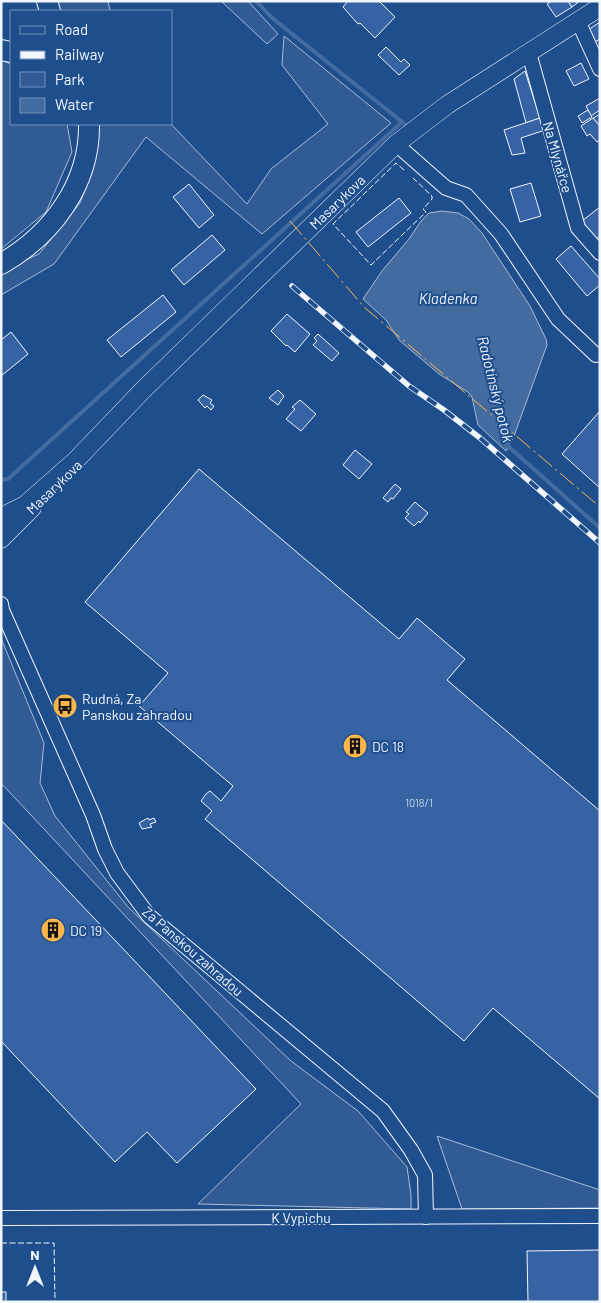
<svg xmlns="http://www.w3.org/2000/svg" width="601" height="1303" viewBox="0 0 601 1303" font-family="Barlow,sans-serif">
  <style>
    .green { fill: #305b95; stroke: #a8bbd7 }
    .water { fill: #446ba0; stroke: #a8bbd7 }
    .lines { fill: none; stroke-linecap: round; stroke-linejoin: round }
    .stream { stroke: #446ba0; stroke-width: 4 }
    .building { fill: #3563a3; stroke: #f2f6ff }
    .minor-casing { stroke: #f2f6ff; stroke-width: 16 }
    .major-casing { stroke: #f2f6ff; stroke-width: 19 }
    .highway-casing { stroke: #f2f6ff; stroke-width: 22 }
    .minor { stroke: #1f4e8c; stroke-width: 14 }
    .major { stroke: #1f4e8c; stroke-width: 18 }
    .highway { stroke: #1f4e8c; stroke-width: 20 }
    .rail-casing { stroke: #f2f6ff; stroke-width: 5.5 }
    .rail { stroke: #1f4e8c; stroke-width: 4; stroke-dasharray: 11; stroke-linecap: butt }
    .fence { stroke: #f2f6ff; stroke-width: 1; stroke-dasharray: 6 2.5; stroke-linecap: butt }
    .power { stroke: #ffb74d; stroke-width: 1; stroke-dasharray: 18 4 2.5 4; stroke-linecap: butt }
    .labels { text-anchor: middle; dominant-baseline: central; stroke-width: 4; stroke-linejoin: round; paint-order: stroke }
    .number-label { font-size: 11px; fill: #c3d1e8 }
    .street-label { font-size: 14px; fill: #f2f6ff; stroke: #1f4e8c }
    .poi-label { font-size: 14px; fill: #f2f6ff; stroke: #1f4e8c; text-anchor: start }
    .water-label { font-size: 15px; font-style: italic; fill: #f2f6ff; stroke: #1f4e8c }
  </style>
  <rect width="100%" height="100%" fill="#1f4e8c"/>
  <!-- green -->
  <g class="green">
    <path d="M56 1H108L110 11H59Z"/>
    <path d="M221 1H248L278 34 267 44Z"/>
    <path d="M284 36 391 123 262 234 146 137 54 264 1 295V271L39 254 80 203 92 172 96 141V124H171L247 204 271 169 328 124 282 65Z"/>
    <path d="M1 60 11 64V124H67L72 152 46 212 1 249Z"/>
    <path d="M1 638 44 743 40 783 55 816 128 907 291 1061 358 1111 407 1167 411 1195V1209L198 1204 301 1104 1 783Z"/>
    <path d="M437 1136 600 1190V1208L462 1209Z"/>
  </g>
  <!-- water -->
  <path class="water" d="M442 211 458 213 469 219 482 233 530 306 546 339 547 345 514 436 506 451 478 425 472 397 468 392 439 374 399 340 386 320 363 299 382 271 409 239 421 221 429 213Z"/>
  <g class="lines">
    <!-- stream -->
    <g class="stream">
      <path d="M256 1 271 17 406 125"/>
      <path d="M507 441 508 446 600 528"/>
      <path d="M1 480 8 479 402 122"/>
    </g>
  </g>
  <!-- building -->
  <g class="building">
    <path d="M348 1H379L395 17 375 38 360 23 358 24 343 7Z"/>
    <path d="M552 1H568L572 7 556 17 547 4Z"/>
    <path d="M568 1H580L572 7Z"/>
    <path d="M600 22V39L595 42 588 30Z"/>
    <path d="M386 47 401 62 404 59 410 65 399 75 378 55Z"/>
    <path d="M581 63 589 79 574 86 566 71Z"/>
    <path d="M525 71 540 118 526 123 514 79Z"/>
    <path d="M600 98V110L591 116 586 106Z"/>
    <path d="M588 110 592 117 582 123 578 116Z"/>
    <path d="M600 114V126L593 118Z"/>
    <path d="M540 118 545 130 521 138 525 153 512 155 504 130Z"/>
    <path d="M593 118 600 126V140L597 142 590 134 587 136 581 126Z"/>
    <path d="M531 183 541 216 520 222 510 189Z"/>
    <path d="M189 184 214 215 199 228 173 197Z"/>
    <path d="M399 198 411 213 368 247 356 232Z"/>
    <path d="M600 207V236L596 239 582 221Z"/>
    <path d="M212 235 225 250 184 285 171 270Z"/>
    <path d="M571 246 600 279V285L587 296 556 259Z"/>
    <path d="M163 295 176 312 121 357 107 340Z"/>
    <path d="M287 314 310 334 295 352 287 345 286 346 271 331Z"/>
    <path d="M11 332 28 354 1 376V340Z"/>
    <path d="M318 334 339 353 332 361 313 345 317 341 314 338Z"/>
    <path d="M278 390 284 396 278 405 269 398Z"/>
    <path d="M203 395 212 400 210 403 214 406 211 410 207 406 205 408 198 400Z"/>
    <path d="M300 400 316 414 301 431 286 419 295 409 292 407Z"/>
    <path d="M600 411V488L562 454Z"/>
    <path d="M355 450 372 464 359 479 343 465Z"/>
    <path d="M199 469 399 639 417 618 465 659 447 680 600 811V1099L493 1008 464 1041 205 819 212 811 201 801 206 794 210 791 221 801 233 786 139 706 168 673 85 602Z"/>
    <path d="M395 484 401 489 393 499 391 498 388 502 383 498Z"/>
    <path d="M415 502 428 513 420 523 419 521 414 526 405 518 409 514 406 512Z"/>
    <path d="M148 818 149 820 154 818 156 822 150 824 152 827 142 829 139 823Z"/>
    <path d="M1 820 256 1089 177 1163 147 1132 115 1162 1 1041Z"/>
    <path d="M600 1250V1302H528L527 1251Z"/>
    <rect x="1" y="1292" width="5" height="10"/>
  </g>
  <g class="lines">
    <defs>
      <g id="minor">
        <path d="M578 21 600 69"/>
        <path d="M529 53 578 228 600 253"/>
        <path d="M396 144 446 188 466 195 501 234 558 319 596 355"/>
        <path d="M1 604 2 610 93 815 105 849 117 873 149 916 383 1111 411 1150 425 1175 426 1217"/>
        <path d="M1 1218 600 1216"/>
      </g>
      <g id="major">
        <path id="s1" d="M1 517 25 505 76 460 143 390 396 144 447 105 600 7"/>
        <path d="M1 539 32 508"/>
      </g>
      <g id="highway">
        <path d="M47 1 50 11"/>
        <path d="M1 50 11 52"/>
        <path d="M1 264C52 235 90 184 89 124"/>
      </g>
    </defs>
    <!-- minor casing -->
    <use href="#minor" class="minor-casing"/>
    <!-- major casing -->
    <use href="#major" class="major-casing"/>
    <!-- highway casing -->
    <use href="#highway" class="highway-casing"/>
    <!-- minor -->
    <use href="#minor" class="minor"/>
    <!-- major -->
    <use href="#major" class="major"/>
    <!-- highway -->
    <use href="#highway" class="highway"/>
    <defs>
      <path id="rail" d="M292 286 409 386 444 410 480 438 600 543"/>
    </defs>
    <!-- rail casing -->
    <use href="#rail" class="rail-casing"/>
    <!-- rail -->
    <use href="#rail" class="rail"/>
    <!-- fence -->
    <g class="fence">
      <path d="M404 170 396 163 333 224 371 265 426 212 423 209 432 199V196L413 178"/>
      <path d="M1 1243H54L55 1302"/>
    </g>
    <!-- power -->
    <path class="power" d="M290 221 364 307 600 507"/>
  </g>
  <!-- icons -->
  <defs>
    <symbol id="bus-disc" viewBox="-11 -11 22 22"><circle r="9.5" fill="#ffb74d" stroke="#1f4e8c"/><path d="M-5-6H5V4H4V6H2V4H-2V6H-4V4H-5ZM-3.5-4V0h7V-4ZM-3.5 1.2v1.5H-2V1.2ZM2 1.2v1.5H3.5V1.2Z" fill="#111"/></symbol>
    <symbol id="building-disc" viewBox="-11 -11 22 22"><circle r="9.5" fill="#ffb74d" stroke="#1f4e8c"/><path d="M-4-6H4V6H1V3H-1V6H-4ZM-2.5-4.3h1.7v1.8h-1.7ZM.8-4.3h1.7v1.8H.8ZM-2.5-1h1.7V.8h-1.7ZM.8-1h1.7V.8H.8Z" fill="#111"/></symbol>
  </defs>
  <g fill-rule="evenodd">
    <use href="#bus-disc" x="51" y="692" width="28" height="28"/>
    <use href="#building-disc" x="341" y="732" width="28" height="28"/>
    <use href="#building-disc" x="39" y="916" width="28" height="28"/>
  </g>
  <g class="labels">
    <!-- number labels -->
    <g class="number-label">
      <text x="419" y="802">1018/1</text>
    </g>
    <!-- street labels -->
    <g class="street-label">
      <text transform="translate(558 157) rotate(74)">Na Mlynářce</text>
      <text stroke="none"><textPath href="#s1" startOffset="462">Masarykova</textPath></text>
      <text transform="translate(54 487) rotate(-44)">Masarykova</text>
      <text transform="translate(193 951) rotate(41)">Za Panskou zahradou</text>
      <text x="301" y="1217">K Vypichu</text>
    </g>
    <!-- poi labels -->
    <g class="poi-label">
      <text x="82" y="698">Rudná, Za<tspan x="82" dy="16">Panskou zahradou</tspan></text>
      <text x="372" y="746">DC 18</text>
      <text x="70" y="930">DC 19</text>
    </g>
    <!-- water labels -->
    <g class="water-label">
      <text x="448" y="298">Kladenka</text>
      <text transform="translate(496 389) rotate(76)">Radotínský potok</text>
    </g>
  </g>
  <!-- border -->
  <rect width="601" height="1303" fill="none" stroke="#f2f6ff" stroke-width="5"/>
  <!-- legend -->
  <rect x="10" y="10" width="162" height="115" fill="#1f4e8c" stroke="#7391ba"/>
  <rect x="20" y="26" width="25" height="8" fill="#1f4e8c" stroke="#7391ba"/>
  <text x="55" y="35" font-size="15" fill="#f2f6ff">Road</text>
  <rect x="20" y="51" width="25" height="8" fill="#f2f6ff" stroke="#7391ba"/>
  <text x="55" y="60" font-size="15" fill="#f2f6ff">Railway</text>
  <rect x="20" y="72" width="25" height="15" fill="#305b95" stroke="#7391ba"/>
  <text x="55" y="85" font-size="15" fill="#f2f6ff">Park</text>
  <rect x="20" y="98" width="25" height="15" fill="#446ba0" stroke="#7391ba"/>
  <text x="55" y="110" font-size="15" fill="#f2f6ff">Water</text>
  <!-- north arrow -->
  <g transform="translate(35 1268)" stroke="#1f4e8c" stroke-width="4" paint-order="stroke">
  <path d="M0-4L9 19L0 12L-9 19Z" fill="#f2f6ff"/>
  <text y="-8" font-size="14" font-weight="bold" text-anchor="middle" fill="#f2f6ff">N</text>
  </g>
</svg>
